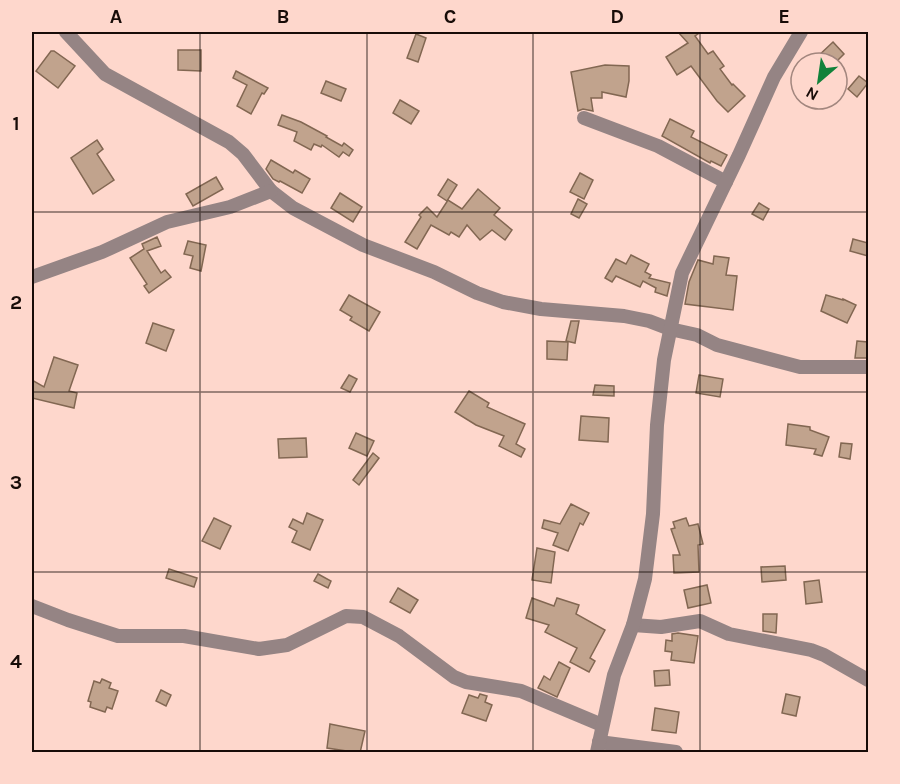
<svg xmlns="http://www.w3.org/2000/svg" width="900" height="784" viewBox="0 0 900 784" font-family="Karla,sans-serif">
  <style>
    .building { fill: #c1a38d; stroke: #826752; stroke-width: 1.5 }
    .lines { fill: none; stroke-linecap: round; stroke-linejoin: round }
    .minor { stroke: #958484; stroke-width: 14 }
    .grid { fill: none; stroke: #180c08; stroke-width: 1.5; stroke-opacity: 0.55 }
    .neatline { fill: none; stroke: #180c08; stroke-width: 2 }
    .grid-label { font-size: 20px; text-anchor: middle; font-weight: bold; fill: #180c08 }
  </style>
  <rect width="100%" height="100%" fill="#fed7cc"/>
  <!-- building -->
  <g class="building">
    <path d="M678 32H701L695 36 708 54 713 51 724 66 720 69 732 85 733 84 745 96 728 112 717 101 691 66 677 75 666 57 688 43Z"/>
    <path d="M416 34 426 38 418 62 407 58Z"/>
    <path d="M833 42 844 54 835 63H819L815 59Z"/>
    <path d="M178 50H201V71L178 70Z"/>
    <path d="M51 51H54L75 66 58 88 36 71Z"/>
    <path d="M605 65 629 66V81L626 97 602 92V98H591L593 111 583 109 578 111 571 72Z"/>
    <path d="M236 71 268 88 264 94 262 93 251 114 237 106 247 85 233 78Z"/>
    <path d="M859 76 868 83 857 97 848 89Z"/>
    <path d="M326 81 346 89 341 101 321 93Z"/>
    <path d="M400 100 419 111 411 124 393 113Z"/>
    <path d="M282 115 301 122 327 136 326 137 342 146 344 143 353 150 349 156 343 152 339 157 322 145 321 147 314 144 311 150 294 141 297 132 278 125Z"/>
    <path d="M670 119 694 131 691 137 727 155 721 166 711 161 710 163 662 136Z"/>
    <path d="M97 140 103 149 97 154 114 180 93 194 71 158Z"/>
    <path d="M271 160 293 173 295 170 310 179 302 193 280 181 279 182 273 179 266 169Z"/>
    <path d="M580 173 593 180 584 199 570 192Z"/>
    <path d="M216 177 223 189 193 206 186 194Z"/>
    <path d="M448 179 457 185 447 201 438 195Z"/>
    <path d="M478 189 500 208 494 215 512 230 505 240 492 230 480 240 467 225 459 237 451 232 449 235 431 225 417 249 405 242 421 217 419 215 427 207 437 217 448 200 462 209Z"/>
    <path d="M340 193 362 207 353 222 331 208Z"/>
    <path d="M578 199 587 204 579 218 571 214Z"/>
    <path d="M759 203 769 209 763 220 752 214Z"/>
    <path d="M157 237 161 246 147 251 161 273 165 270 171 277 149 293 144 286 147 284 130 258 144 249 142 244Z"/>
    <path d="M853 239 868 243V256L850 251Z"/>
    <path d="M188 241 206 245 201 271 190 268 193 256 184 254Z"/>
    <path d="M631 255 649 264 645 272 651 275 649 278 670 283 667 296 655 292 656 288 643 281 640 287 616 276 612 282 605 278 616 259 626 264Z"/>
    <path d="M714 256 729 258 726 275 737 276 733 310 685 304 689 282 698 260 713 264Z"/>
    <path d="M349 295 380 312 369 331 350 320 352 317 340 310Z"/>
    <path d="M826 295 843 300V299L856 305 847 323 821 311Z"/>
    <path d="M571 321H579L575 343 566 341Z"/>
    <path d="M153 323 174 330 166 351 146 343Z"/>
    <path d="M547 341 568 342 567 360 547 359Z"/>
    <path d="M857 341 868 342V358H855Z"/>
    <path d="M54 357 78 365 69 391 77 393 74 408 32 398V380L44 387Z"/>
    <path d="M349 375 357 379 350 392 341 388Z"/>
    <path d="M699 375 723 379 720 397 696 393Z"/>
    <path d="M595 385 614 386V396L593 395Z"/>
    <path d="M469 391 489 403 487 407 525 424 516 444 525 449 521 457 499 446 504 436 476 425 455 412Z"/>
    <path d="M581 416 609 418 608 442 579 440Z"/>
    <path d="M788 424 810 427V430L829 437 822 456 814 454 816 449 786 445Z"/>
    <path d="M356 433 374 441 367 456 349 448Z"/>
    <path d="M306 438 307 457 279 458 278 439Z"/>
    <path d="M841 443 852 444 850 459 839 457Z"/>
    <path d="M373 453 379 458 359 485 353 480Z"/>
    <path d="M571 504 589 513 583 525 580 523 568 551 553 545 558 533 542 528 544 520 560 524Z"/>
    <path d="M307 513 323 520 310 550 292 542 297 531 289 527 293 519 303 524Z"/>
    <path d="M214 518 231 526 220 549 202 541Z"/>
    <path d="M686 518 689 526 698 524 703 544 698 545 699 572 674 573 673 555H680L671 529 675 528 673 522Z"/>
    <path d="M537 548 555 552 551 583 532 580Z"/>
    <path d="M785 566 786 580 762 582 761 567Z"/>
    <path d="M169 569 197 578 194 587 166 578Z"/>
    <path d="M318 574 331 581 328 588 314 581Z"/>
    <path d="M819 580 822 602 806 604 804 582Z"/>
    <path d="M707 585 711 603 688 608 684 590Z"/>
    <path d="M398 588 418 600 410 613 390 602Z"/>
    <path d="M532 598 554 606 557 598 579 605 576 614 605 630 590 658 595 661 589 672 570 662 577 648 545 632 549 625 526 618Z"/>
    <path d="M763 614H777L776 633 763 631Z"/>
    <path d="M678 633 698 636 694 663 671 660 672 652 665 651 666 640 672 641V634Z"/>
    <path d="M559 662 570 668 557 697 538 688 544 676 550 680Z"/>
    <path d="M669 670 670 685 655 686 654 671Z"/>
    <path d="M102 679 111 683 109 688 118 691 112 709 107 707 105 712 90 707 91 702 88 701 94 681 100 683Z"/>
    <path d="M161 690 171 695 166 706 156 701Z"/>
    <path d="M480 694 487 696 485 702 492 705 486 721 462 713 469 695 478 698Z"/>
    <path d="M786 694 800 697 796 716 782 713Z"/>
    <path d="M655 708 679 712 676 733 652 730Z"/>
    <path d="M330 724 365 731 360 753 327 748Z"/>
  </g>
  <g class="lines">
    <!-- minor -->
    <g class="minor">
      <path d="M66 32 105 74 229 142 243 154 271 191 293 208 363 245 434 272 477 293 503 302 541 309 624 316 649 321 670 329 697 335 717 345 800 367H868"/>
      <path d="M584 118 658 146 726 182"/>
      <path d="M32 277 102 252 167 222 230 207 271 191"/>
      <path d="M32 606 68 620 118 636H184L259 649 287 645 346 616 363 617 399 636 454 677 466 682 521 691 602 725"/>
      <path d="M633 625 661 627 700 621 729 634 811 650 824 655 868 680"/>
      <path d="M599 742 676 752"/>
      <path d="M597 752 614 675 633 625 645 579 653 514 657 425 664 360 682 273 739 155 774 77 801 32"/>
    </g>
  </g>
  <!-- grid -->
  <path class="grid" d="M200 32V752M367 32V752M533 32V752M700 32V752M32 212H868M32 392H868M32 572H868"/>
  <!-- border -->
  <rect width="900" height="784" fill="none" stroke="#fed7cc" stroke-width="66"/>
  <!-- north arrow -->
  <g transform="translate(819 81) rotate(209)"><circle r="28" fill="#fed7cc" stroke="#a2867e" stroke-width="1.5"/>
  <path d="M0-4.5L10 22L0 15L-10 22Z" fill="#11823a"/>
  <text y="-9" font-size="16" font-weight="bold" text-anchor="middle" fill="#180c08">N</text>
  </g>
  <rect x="33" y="33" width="834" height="718" class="neatline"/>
  <g class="grid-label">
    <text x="116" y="23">A</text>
    <text x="283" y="23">B</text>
    <text x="450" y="23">C</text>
    <text x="617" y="23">D</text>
    <text x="784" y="23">E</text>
    <text x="16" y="130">1</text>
    <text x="16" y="309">2</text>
    <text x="16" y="489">3</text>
    <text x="16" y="668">4</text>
  </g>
</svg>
